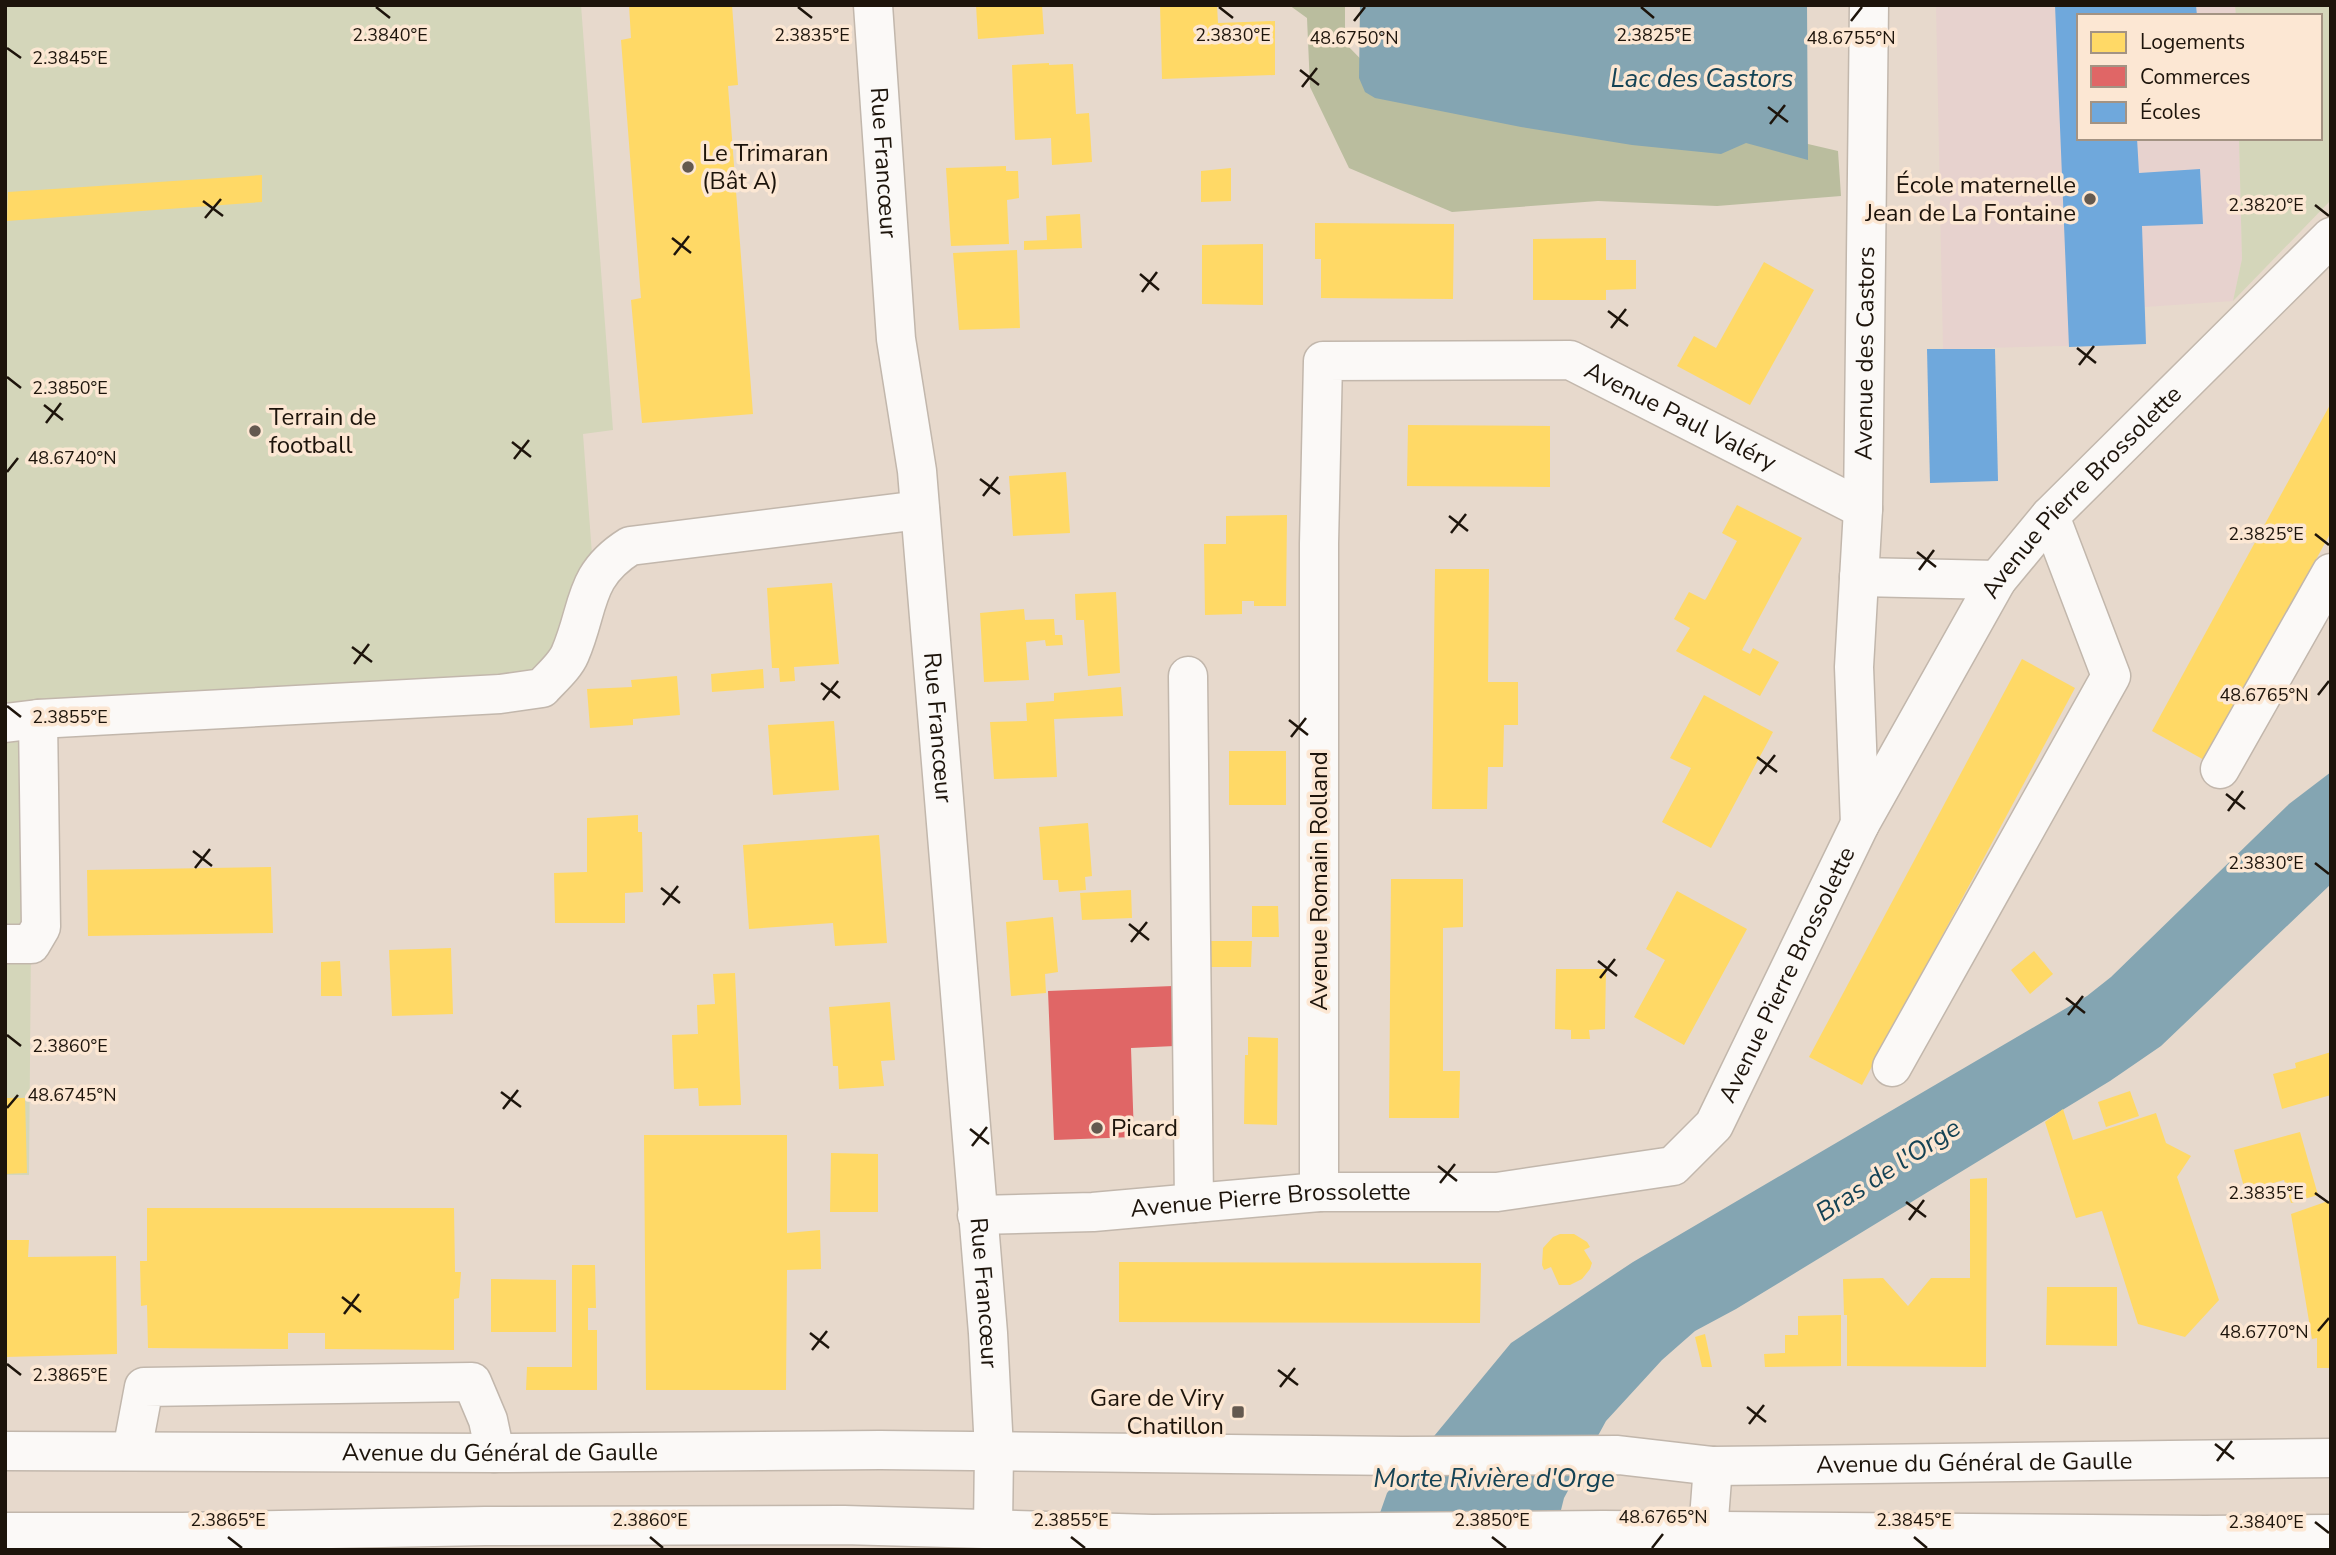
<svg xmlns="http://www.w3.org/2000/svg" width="2336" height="1555" viewBox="0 0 2336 1555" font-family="'Nunito Sans',sans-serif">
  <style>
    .education { fill: #e7d2ce }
    .green { fill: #d4d6ba }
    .forest { fill: #babd9e }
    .water { fill: #84a5b2 }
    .homes { fill: #ffd966 }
    .shops { fill: #e06666 }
    .schools { fill: #6fa8dc }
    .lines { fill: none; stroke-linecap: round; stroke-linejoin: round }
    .minor-casing { stroke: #c2b7ac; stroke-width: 41 }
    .major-casing { stroke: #c2b7ac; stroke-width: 41 }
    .minor { stroke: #fbf9f7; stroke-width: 38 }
    .major { stroke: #fbf9f7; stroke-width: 38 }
    .ticks { fill: none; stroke: #1d140b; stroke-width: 2.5 }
    .poi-dot { fill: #64594f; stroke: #fce7d3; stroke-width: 2.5 }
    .labels { text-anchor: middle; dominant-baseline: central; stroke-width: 7; stroke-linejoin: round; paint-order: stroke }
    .poi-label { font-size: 24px; fill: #1d140b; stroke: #fce7d3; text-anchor: start }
    .street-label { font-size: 24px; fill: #1d140b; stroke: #fce7d3 }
    .water-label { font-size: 26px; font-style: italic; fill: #154355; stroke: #fce7d3 }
    .ticks-label { font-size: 18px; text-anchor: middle; fill: #1d140b; stroke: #fce7d3; stroke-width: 7; stroke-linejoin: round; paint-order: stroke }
  </style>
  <rect width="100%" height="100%" fill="#e7d9cc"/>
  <!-- education -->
  <path class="education" d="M1936 5H2235L2236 16H2079V138H2239L2242 259 2233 301 2145 307 2146 344 1943 349Z"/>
  <!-- green -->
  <g class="green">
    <path d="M5 5H581L613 430 583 434 594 581 542 688 38 719 31 944 29 1175H5Z"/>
    <path d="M2235 5H2331V200L2233 301 2242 259 2239 138H2320V16H2236Z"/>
  </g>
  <!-- forest -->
  <path class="forest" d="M1289 5H1345V43L1392 91 1739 128 1838 151 1841 196 1717 206 1598 201 1452 212 1349 168 1310 87 1307 18Z"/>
  <!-- water -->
  <g class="water">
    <path d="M1360 5H1807L1808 160 1746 143 1721 154 1632 145 1521 127 1375 98 1365 92 1359 78Z"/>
    <path d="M2331 772V884L2161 1046 2110 1081 1736 1309 1695 1331 1662 1360 1606 1421 1564 1498 1551 1550H1367L1387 1493 1511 1343 1633 1262 2087 996 2111 977 2289 804Z"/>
  </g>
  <!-- homes -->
  <g class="homes">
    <path d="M629 5H732L738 85 728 86 753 414 642 423 631 300 641 298 621 40 631 38Z"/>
    <path d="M976 5H1042L1044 34 978 39Z"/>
    <path d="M1160 5H1217L1218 23 1275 21V75L1162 79Z"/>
    <path d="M1049 63V65L1073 64 1076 114 1089 113 1092 162 1052 165 1051 138 1015 140 1012 65Z"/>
    <path d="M1006 166V171H1018L1019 198 1007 200 1009 244 951 246 946 168Z"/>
    <path d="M1231 168V201L1201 202V171Z"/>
    <path d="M262 175V202L7 221 8 192Z"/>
    <path d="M1080 214 1082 248 1024 250V241L1047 240 1046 216Z"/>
    <path d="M1315 223 1454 224 1453 299 1321 298V259H1315Z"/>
    <path d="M1606 238V260H1636V289L1606 290V300H1533V239Z"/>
    <path d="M1263 244V305L1202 304V245Z"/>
    <path d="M1017 250 1020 328 959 330 953 253Z"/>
    <path d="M1764 262 1814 290 1750 405 1677 366 1694 336 1716 348Z"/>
    <path d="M2331 403V532L2206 761 2152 731Z"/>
    <path d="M1408 425 1550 426V487L1407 486Z"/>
    <path d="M1066 472 1070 533 1013 536 1009 476Z"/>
    <path d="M1737 505 1802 538 1742 650 1750 654 1753 648 1779 662 1760 696 1676 651 1690 628 1674 619 1689 592 1705 600 1707 597 1737 541 1722 533Z"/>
    <path d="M1287 515 1286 606H1254V601H1242V614L1205 615 1204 544H1226V516Z"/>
    <path d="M1435 569H1489L1488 682H1518V725H1504L1503 767H1488L1487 809H1432Z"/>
    <path d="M832 583 839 664 794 667 795 681 780 682 779 668H772L767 588Z"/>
    <path d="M1116 592 1120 673 1088 676 1084 620H1076L1075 594Z"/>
    <path d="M1024 609 1025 620 1054 619 1055 635H1062L1063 645 1046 646 1045 640 1026 642 1029 680 984 682 980 613Z"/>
    <path d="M2022 659 2075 688 1862 1085 1809 1057Z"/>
    <path d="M763 669 764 688 712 692 711 674Z"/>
    <path d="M677 676 680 715 633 719V725L590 728 587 689 632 687 631 680Z"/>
    <path d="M1121 687 1123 716 1054 719 1057 777 994 779 990 722 1027 721 1026 703 1054 701V693Z"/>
    <path d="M1704 695 1773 732 1711 848 1662 822 1691 768 1670 758Z"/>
    <path d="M834 721 839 790 773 795 768 725Z"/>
    <rect x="1229" y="751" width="57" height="54"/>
    <path d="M638 815V832H642L643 892 625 893V923H555L554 873 587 872V818Z"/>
    <path d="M1088 823 1092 876 1085 877 1086 890 1059 892 1058 880H1043L1039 827Z"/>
    <path d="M879 835 887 943 835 946 833 923 749 929 743 845Z"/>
    <path d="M271 867 273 933 88 936 87 870Z"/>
    <path d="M1391 879H1463V927L1443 928V1071H1460L1459 1118H1389Z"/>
    <path d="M1131 890 1132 918 1082 920 1080 893Z"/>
    <path d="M1677 891 1747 929 1684 1045 1634 1017 1665 960 1646 949Z"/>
    <path d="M1252 906H1278L1279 937H1252Z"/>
    <path d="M1053 917 1058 972 1045 974 1046 993 1011 996 1006 922Z"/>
    <path d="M1208 941H1252L1251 967H1208Z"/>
    <path d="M451 948 453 1014 392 1016 389 950Z"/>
    <path d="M2034 951 2053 974 2030 994 2011 970Z"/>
    <path d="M340 961 342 996H321V962Z"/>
    <path d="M1556 969H1606L1605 1029 1589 1030 1590 1039H1571V1030L1555 1029Z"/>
    <path d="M735 973 741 1105 699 1106 698 1088 674 1089 672 1035 698 1034 697 1005 715 1004 713 974Z"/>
    <path d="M890 1002 895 1060 881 1061 884 1086 839 1089 838 1066H833L829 1007Z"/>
    <path d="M1248 1037 1278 1038 1277 1125 1244 1124 1245 1055H1248Z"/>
    <path d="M2331 1052V1095L2282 1109 2273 1074 2296 1068 2295 1063Z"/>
    <path d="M2130 1091 2139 1116 2106 1127 2098 1102Z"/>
    <path d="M5 1098H25L27 1173 5 1174Z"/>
    <path d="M2063 1109 2073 1140 2156 1113 2166 1143 2191 1156 2177 1177 2219 1300 2185 1337 2138 1324 2102 1211 2076 1218 2045 1122Z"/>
    <path d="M2300 1132 2318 1195 2291 1203 2284 1180 2245 1191 2234 1150Z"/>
    <path d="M644 1135H787V1233L820 1230 821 1269 787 1270 786 1390H646Z"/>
    <path d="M831 1153 878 1154V1212H830Z"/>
    <path d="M1987 1178 1986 1367 1847 1366V1315H1844L1843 1279 1883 1278 1908 1306 1931 1278H1970V1179Z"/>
    <path d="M2331 1200V1368H2317V1338L2312 1339 2291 1214Z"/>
    <path d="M147 1208H454L455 1272H461L459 1298 454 1299V1350L325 1349V1333H288V1349L148 1348 147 1305 141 1306 140 1261H147Z"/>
    <path d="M1560 1234H1574L1587 1242 1590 1247 1584 1250 1592 1263 1590 1269 1582 1279 1570 1285H1559L1551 1267 1544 1270 1542 1265 1543 1248 1553 1237Z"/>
    <path d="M5 1240H29L28 1257 116 1256 117 1354 5 1357Z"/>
    <path d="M1119 1262 1481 1263 1480 1323 1119 1322Z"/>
    <path d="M572 1265H595L596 1308H588V1330H597V1390H526L527 1367H572Z"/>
    <path d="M491 1279 556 1280V1332H491Z"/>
    <path d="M2047 1287H2117V1346L2046 1345Z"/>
    <path d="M1841 1315V1366L1765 1367 1764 1354 1785 1353V1335H1798V1316Z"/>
    <path d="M1705 1334 1712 1367H1702L1695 1337Z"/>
  </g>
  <!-- shops -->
  <path class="shops" d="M1173 986 1175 1046 1131 1048 1134 1137 1054 1140 1048 991Z"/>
  <!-- schools -->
  <g class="schools">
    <path d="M2055 5H2196L2197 16H2079V138H2137L2139 173 2200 169 2203 224 2142 226 2146 344 2069 347Z"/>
    <path d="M1927 349H1995L1998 481 1930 483Z"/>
  </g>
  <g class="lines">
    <defs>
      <g id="minor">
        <path d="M1859 577 1997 580"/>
        <path d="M1188 676 1194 1203"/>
        <path d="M5 723 38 719 500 694 542 688C551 678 565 666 570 654 590 608 582 576 630 546L920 510"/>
        <path d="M2220 769 2331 573"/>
        <path id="s1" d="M1860 824 1854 667 1863 509 1869 5"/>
        <path d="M5 944H31L41 927 38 719"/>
        <path d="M1892 1067 2111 676 2050 516"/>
        <path id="s2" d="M1319 1192V544L1323 361 1570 360 1863 509"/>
        <path id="s3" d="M977 1215 1093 1212 1319 1192H1497L1673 1166 1714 1125 1860 824 1997 580 2050 516 2331 237"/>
        <path d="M132 1451 144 1387 472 1382 488 1420 495 1453"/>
        <path d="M1713 1466 1708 1532 1721 1550"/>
      </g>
      <g id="major">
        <path id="s4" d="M873 5 896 339 917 471 988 1333 994 1450 993 1529"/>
        <path id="s5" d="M5 1451 495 1453 880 1450 1402 1456 1618 1455 1713 1466 2331 1458"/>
        <path d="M5 1532H182L485 1526 844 1525 1152 1534 1603 1530 2205 1535 2331 1534"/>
      </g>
    </defs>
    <!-- minor casing -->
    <use href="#minor" class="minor-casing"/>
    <!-- major casing -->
    <use href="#major" class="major-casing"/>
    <!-- minor -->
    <use href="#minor" class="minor"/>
    <!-- major -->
    <use href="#major" class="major"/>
  </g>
  <!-- ticks -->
  <path class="ticks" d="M376 7 390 18M798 7 812 18M1219 7 1233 18M1641 7 1654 18M1354 21 1365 7M1851 21 1862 7M7 48 21 58M1300 70 1319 85M1302 87 1317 68M1768 107 1788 122M1770 124 1785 105M203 201 223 216M2315 205 2329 216M205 218 221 199M672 238 691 253M674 255 689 236M1140 274 1159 290M1142 292 1157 272M1608 311 1628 326M1611 328 1626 309M2077 348 2096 363M2079 365 2094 346M7 377 21 388M44 405 63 420M46 423 61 403M512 442 531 457M514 459 529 440M7 472 18 458M980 479 1000 494M983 496 998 477M1449 516 1468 531M1451 533 1466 514M2315 534 2329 545M1917 552 1936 567M1919 570 1934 550M352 647 372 662M354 664 369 644M821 683 840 698M2318 695 2329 681M823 700 838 681M7 706 21 717M1289 720 1308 735M1291 737 1306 718M1757 757 1777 772M1760 774 1775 755M2226 794 2245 809M2228 811 2243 791M193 851 212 866M2315 863 2329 874M195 868 210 849M661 888 680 903M663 905 678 886M1129 924 1149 940M1131 942 1147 922M1598 961 1617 976M1600 978 1615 959M2066 998 2085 1013M2068 1015 2083 996M7 1035 21 1046M501 1092 521 1107M7 1108 18 1095M503 1109 518 1090M970 1129 989 1144M972 1146 987 1127M1438 1166 1457 1181M1440 1183 1455 1164M2315 1193 2329 1203M1906 1202 1926 1217M1909 1220 1924 1200M342 1297 361 1312M344 1314 359 1294M2318 1331 2329 1318M810 1333 829 1348M812 1350 827 1331M7 1364 21 1375M1278 1370 1298 1385M1280 1387 1295 1368M1747 1407 1766 1422M1749 1424 1764 1405M2215 1444 2234 1459M2217 1461 2232 1441M2315 1522 2329 1533M228 1537 242 1548M650 1537 663 1548M1071 1537 1085 1548M1492 1537 1506 1548M1914 1537 1927 1548M1652 1548 1663 1534"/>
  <!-- markers -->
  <g class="poi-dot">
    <circle cx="688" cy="167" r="7"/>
    <circle cx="2090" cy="199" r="7"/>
    <circle cx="255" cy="431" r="7"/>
    <circle cx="1097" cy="1128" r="7"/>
    <rect x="1231" y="1405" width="14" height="14" rx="3.5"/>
  </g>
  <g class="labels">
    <!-- poi labels -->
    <g class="poi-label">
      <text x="702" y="153">Le Trimaran<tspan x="702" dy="28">(Bât A)</tspan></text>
      <text x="2076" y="185" text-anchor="end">École maternelle<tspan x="2076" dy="28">Jean de La Fontaine</tspan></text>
      <text x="269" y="417">Terrain de<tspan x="269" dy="28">football</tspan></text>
      <text x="1111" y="1128">Picard</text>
      <text x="1224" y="1398" text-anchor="end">Gare de Viry<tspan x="1224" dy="28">Chatillon</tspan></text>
    </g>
    <!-- street labels -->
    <g class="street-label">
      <text stroke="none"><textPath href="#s4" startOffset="158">Rue Francœur</textPath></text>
      <text stroke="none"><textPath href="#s1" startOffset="471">Avenue des Castors</textPath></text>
      <text stroke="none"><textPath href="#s2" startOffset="1202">Avenue Paul Valéry</textPath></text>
      <text stroke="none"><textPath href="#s3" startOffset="1493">Avenue Pierre Brossolette</textPath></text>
      <text stroke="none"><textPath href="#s4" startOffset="726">Rue Francœur</textPath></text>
      <text transform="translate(1319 881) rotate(-90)">Avenue Romain Rolland</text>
      <text stroke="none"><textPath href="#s3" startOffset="924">Avenue Pierre Brossolette</textPath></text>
      <text stroke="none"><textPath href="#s3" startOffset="294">Avenue Pierre Brossolette</textPath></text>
      <text stroke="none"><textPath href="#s4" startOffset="1293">Rue Francœur</textPath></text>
      <text stroke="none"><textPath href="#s5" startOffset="495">Avenue du Général de Gaulle</textPath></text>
      <text stroke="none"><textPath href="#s5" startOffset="1970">Avenue du Général de Gaulle</textPath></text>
    </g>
    <!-- water labels -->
    <g class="water-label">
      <text x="1702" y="78">Lac des Castors</text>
      <text transform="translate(1888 1170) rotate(-33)">Bras de l'Orge</text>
      <text x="1494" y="1478">Morte Rivière d'Orge</text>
    </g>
  </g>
  <g class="ticks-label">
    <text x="390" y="41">2.3840°E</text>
    <text x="812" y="41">2.3835°E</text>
    <text x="1233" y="41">2.3830°E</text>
    <text x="1654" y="41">2.3825°E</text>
    <text x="1354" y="44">48.6750°N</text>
    <text x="1851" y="44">48.6755°N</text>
    <text x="70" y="64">2.3845°E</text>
    <text x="2266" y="211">2.3820°E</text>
    <text x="70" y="394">2.3850°E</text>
    <text x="72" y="464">48.6740°N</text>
    <text x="2266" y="540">2.3825°E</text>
    <text x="2264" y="701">48.6765°N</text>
    <text x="70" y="723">2.3855°E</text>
    <text x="2266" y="869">2.3830°E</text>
    <text x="70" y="1052">2.3860°E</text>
    <text x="72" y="1101">48.6745°N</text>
    <text x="2266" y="1199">2.3835°E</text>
    <text x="2264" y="1338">48.6770°N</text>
    <text x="70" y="1381">2.3865°E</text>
    <text x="1663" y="1523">48.6765°N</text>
    <text x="228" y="1526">2.3865°E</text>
    <text x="650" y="1526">2.3860°E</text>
    <text x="1071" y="1526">2.3855°E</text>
    <text x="1492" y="1526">2.3850°E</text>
    <text x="1914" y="1526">2.3845°E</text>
    <text x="2266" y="1528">2.3840°E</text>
  </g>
  <!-- border -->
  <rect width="2336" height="1555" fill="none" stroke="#1d140b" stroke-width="14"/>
  <!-- legend -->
  <rect x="2077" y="14" width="245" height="126" fill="#fce7d3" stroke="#a39383" stroke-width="2"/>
  <rect x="2091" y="32" width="35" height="21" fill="#ffd966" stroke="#a39383" stroke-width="2"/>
  <text x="2140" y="49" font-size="21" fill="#1d140b">Logements</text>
  <rect x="2091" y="66" width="35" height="21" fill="#e06666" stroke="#a39383" stroke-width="2"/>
  <text x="2140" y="84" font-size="21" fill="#1d140b">Commerces</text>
  <rect x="2091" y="102" width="35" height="21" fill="#6fa8dc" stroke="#a39383" stroke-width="2"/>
  <text x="2140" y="119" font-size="21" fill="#1d140b">Écoles</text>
</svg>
